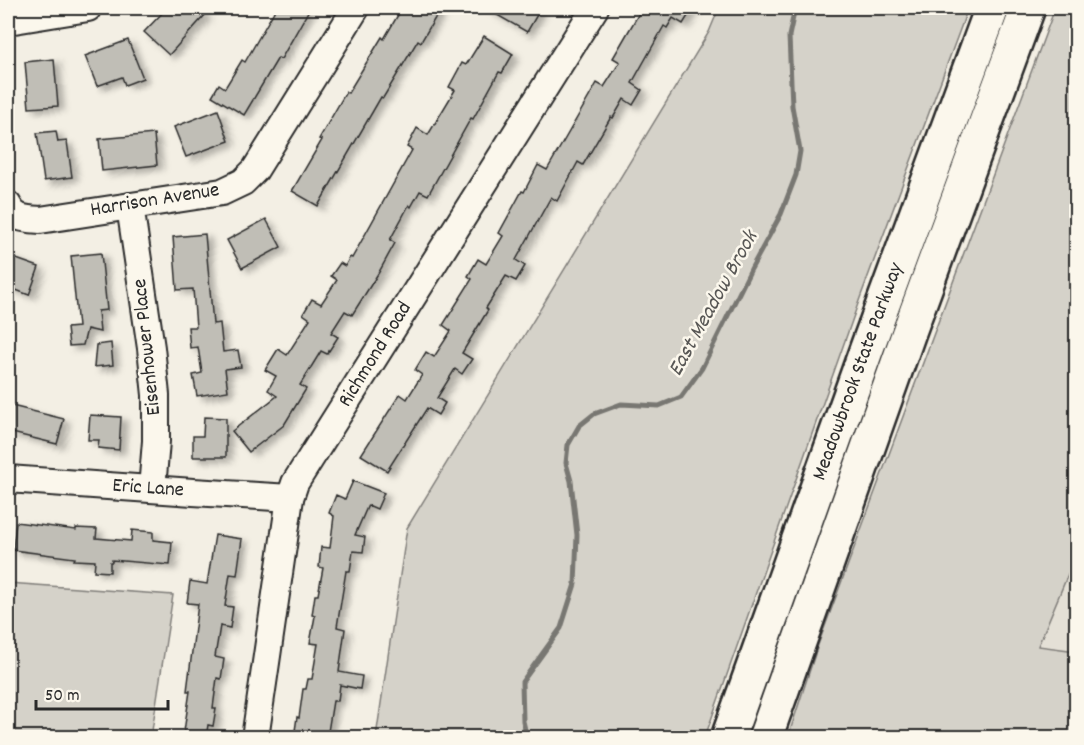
<svg xmlns="http://www.w3.org/2000/svg" width="1084" height="745" viewBox="0 0 1084 745" font-family="Dekko,sans-serif">
  <style>
    .built { fill: #e4e0d6 }
    .green { fill: #d5d2c9; stroke: #807e7a; stroke-width: 1.5 }
    .lines { fill: none; stroke-linecap: round; stroke-linejoin: round }
    .stream { stroke: #787772; stroke-width: 5 }
    .building { fill: #c0beb6; stroke: #2b2b2b; stroke-width: 1.5; filter: url(#shadow) }
    .minor-casing { stroke: #2b2b2b; stroke-width: 30 }
    .highway-casing { stroke: #2b2b2b; stroke-width: 38 }
    .minor { stroke: #fbf7ec; stroke-width: 26 }
    .highway { stroke: #fbf7ec; stroke-width: 33 }
    .labels { text-anchor: middle; dominant-baseline: central; stroke-width: 5; stroke-linejoin: round; paint-order: stroke }
    .street-label { font-size: 21px; fill: #2b2b2b; stroke: #fbf7ec }
    .water-label { font-size: 22px; font-style: italic; fill: #585755; stroke: #fbf7ec }
  </style>
  <defs>
    <filter id="shadow"><feDropShadow dx="6" dy="4" stdDeviation="3" flood-color="#0004"/></filter>
  </defs>
  <rect width="100%" height="100%" fill="#f3efe4"/>
  <filter id="ink" filterUnits="userSpaceOnUse"><feTurbulence type="fractalNoise" baseFrequency=".0167" numOctaves="2"/><feDisplacementMap in="SourceGraphic" scale="12" xChannelSelector="R" yChannelSelector="G"/><feConvolveMatrix kernelMatrix="1 2 1 2 8 2 1 2 1" color-interpolation-filters="sRGB"/></filter>
  <g filter="url(#ink)">
    <!-- built -->
    <path class="built" d="M1076 555V737L1000 738 1073 562Z"/>
    <!-- green -->
    <g class="green">
      <path d="M719 8H968L860 298 705 737H376L407 528 709 32Z"/>
      <path d="M1055 8H1076V555L1038 646 1076 651V737H788L818 645Z"/>
      <path d="M8 583 173 595 151 737H8Z"/>
    </g>
    <g class="lines">
      <!-- stream -->
      <path class="stream" d="M527 738 523 721 522 682 561 628 575 584 577 535 571 481 566 463 568 445 579 426 594 414 621 404 659 406 681 397 702 368 751 269 781 214 796 175 800 151 792 106 789 36 795 8"/>
    </g>
    <!-- building -->
    <g class="building">
      <path d="M167 8H196L205 15 169 55 144 32Z"/>
      <path d="M276 8H310L281 59 278 58 244 115 212 96 219 84 225 88 242 60 245 62Z"/>
      <path d="M402 8H441L421 42 418 40 383 98 381 97 318 206 292 191 322 140 319 139 346 92 348 93 382 37 384 39Z"/>
      <path d="M485 8H541L527 32Z"/>
      <path d="M642 8H693L683 24 673 18 667 28 664 26 632 83 642 90 633 105 624 99 613 118 611 117 583 165 578 162 557 201 551 197 516 260 525 266 516 281 506 276 486 308 488 310 462 353 472 359 462 374 455 369 437 398 445 403 438 415 427 408 387 471 361 455 400 394 407 399 422 375 415 370 426 352 434 357 451 331 443 325 472 279 468 276 478 259 486 264 503 236 499 233 522 191 524 192 538 165 547 170 597 83 604 87 620 62 613 58Z"/>
      <path d="M484 36 513 54 502 73 499 72 473 119 471 118 428 195 420 191 411 207 409 205 390 240 395 243 379 272 352 315 345 311 331 333 338 337 327 354 321 351 300 385 306 389 284 425 249 452 232 431 277 396 268 390 276 376 265 370 278 349 287 355 310 319 303 314 312 299 321 304 337 280 331 276 340 263 345 266 350 257 352 258 412 150 407 147 417 128 428 135 455 90 449 87 462 63 466 65Z"/>
      <path d="M128 40 143 78 125 85 122 77 97 86 85 56Z"/>
      <path d="M54 59 58 106 29 108 25 62Z"/>
      <path d="M218 110 229 141 186 157 174 127Z"/>
      <path d="M56 131 58 142 67 141 72 177 44 181 37 133Z"/>
      <path d="M154 134 157 165 102 171 99 139Z"/>
      <path d="M266 219 281 247 242 268 227 240Z"/>
      <path d="M205 234 213 324 220 323 223 352 238 350 241 367 225 369 228 391 197 396 193 375 202 373 198 347 190 348 188 327H196L193 289 177 290 173 237Z"/>
      <path d="M101 253 107 310 98 311 100 332 87 329 83 345 69 346 67 328 78 327 71 256Z"/>
      <path d="M8 256 39 267 29 295 8 287Z"/>
      <path d="M111 343 113 365 94 367 96 345Z"/>
      <path d="M8 405 64 419 57 444 8 432Z"/>
      <path d="M90 415 121 417 119 450 98 448 99 440H88Z"/>
      <path d="M204 417 226 418V457H193V436H203Z"/>
      <path d="M353 481 384 493 377 509 368 505 355 535 365 537 363 552 353 551 350 571H346L337 627 345 629 339 672 362 676 360 689 340 685 338 701H333L327 738H294L297 717 299 718 303 689H306L308 679H312L318 644 310 643 315 616 312 615 315 595H318L323 568 319 567 321 547 330 548 334 516 329 513 336 495 345 499Z"/>
      <path d="M16 522 76 530V528L97 529 96 538 131 541 132 530 153 532V540L172 542 170 565 112 560V562H110V572L94 571 95 561 74 560 75 558 13 550Z"/>
      <path d="M215 535 242 539 237 575 230 574 225 606 233 607 230 628 220 626 215 657 224 659 221 679 217 678 213 708H216L213 726 208 725 206 738H183L190 691H187L198 604 187 603 190 581 207 584Z"/>
    </g>
    <g class="lines">
      <defs>
        <g id="minor">
          <path d="M8 21 88 8"/>
          <path d="M8 205C14 219 26 219 40 220L222 192 243 182 255 170 356 8"/>
          <path d="M130 206 151 348 156 395V441L152 489"/>
          <path d="M8 479 193 492 290 498"/>
          <path d="M255 738 290 498 295 483 595 8"/>
        </g>
        <g id="highway">
          <path d="M728 738 867 348 992 8"/>
          <path d="M765 738 909 332 1028 8"/>
        </g>
      </defs>
      <!-- minor casing -->
      <use href="#minor" class="minor-casing"/>
      <!-- highway casing -->
      <use href="#highway" class="highway-casing"/>
      <!-- minor -->
      <use href="#minor" class="minor"/>
      <!-- highway -->
      <use href="#highway" class="highway"/>
    </g>
  </g>
  <g class="labels">
    <!-- street labels -->
    <g class="street-label">
      <text transform="translate(155 201) rotate(-9)">Harrison Avenue</text>
      <text transform="translate(148 347) rotate(-96)">Eisenhower Place</text>
      <text transform="translate(376 355) rotate(-58)">Richmond Road</text>
      <text transform="translate(859 372) rotate(-70)">Meadowbrook State Parkway</text>
      <text transform="translate(148 489) rotate(4)">Eric Lane</text>
    </g>
    <!-- water labels -->
    <g class="water-label">
      <text transform="translate(714 304) rotate(-61)">East Meadow Brook</text>
    </g>
  </g>
  <!-- margin -->
  <rect width="1084" height="745" fill="none" stroke="#fbf7ec" stroke-width="30"/>
  <rect x="15" y="15" width="1054" height="715" fill="none" stroke="#2b2b2b" stroke-width="2" filter="url(#ink)"/>
  <!-- scale -->
  <path d="M36 700v9h132v-9" fill="none" stroke="#2b2b2b" stroke-width="3"/>
  <text x="45" y="700" font-size="18" fill="#2b2b2b" stroke="#fbf7ec" stroke-width="4.5" paint-order="stroke">50 m</text>
</svg>
